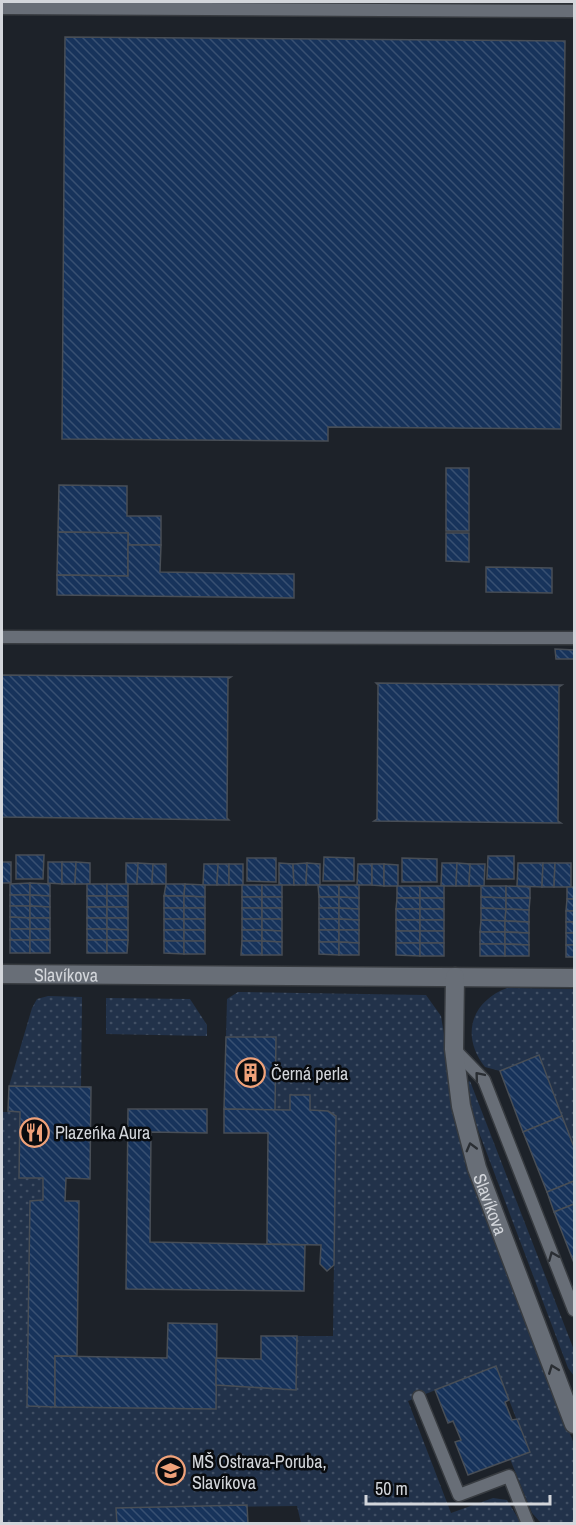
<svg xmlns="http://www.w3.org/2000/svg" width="576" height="1525" viewBox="0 0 576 1525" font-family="'Archivo Narrow',sans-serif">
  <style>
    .grass { fill: url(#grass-dots) }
    .building { fill: url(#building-back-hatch); stroke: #484e56; stroke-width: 1.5 }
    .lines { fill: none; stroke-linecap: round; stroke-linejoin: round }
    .service-casing { stroke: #383c41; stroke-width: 15 }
    .minor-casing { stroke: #383c41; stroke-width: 21 }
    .service { stroke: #686e77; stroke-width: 12 }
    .minor { stroke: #686e77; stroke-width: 18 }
    .oneway { stroke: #2a2e33 }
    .labels { text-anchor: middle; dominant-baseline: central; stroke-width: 5; stroke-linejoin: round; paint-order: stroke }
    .street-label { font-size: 18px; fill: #d3d6db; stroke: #090b0e }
    .poi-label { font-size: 18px; fill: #d3d6db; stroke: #090b0e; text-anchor: start }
  </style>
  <defs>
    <pattern id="grass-dots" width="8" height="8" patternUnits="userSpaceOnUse" patternTransform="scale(1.5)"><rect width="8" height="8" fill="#22324a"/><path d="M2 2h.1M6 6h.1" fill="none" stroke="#414f64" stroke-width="1.8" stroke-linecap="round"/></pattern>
    <pattern id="building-back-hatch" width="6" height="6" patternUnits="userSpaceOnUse" patternTransform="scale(1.5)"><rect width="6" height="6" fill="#17335b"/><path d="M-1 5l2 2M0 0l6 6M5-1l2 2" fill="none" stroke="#385072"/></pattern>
  </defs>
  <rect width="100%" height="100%" fill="#1d2229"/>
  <!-- grass -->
  <g class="grass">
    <path d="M507 988 574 989V1263L500 1071 485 1067C461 1037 470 1002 507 988Z"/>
    <path d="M238 992 426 995 441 1016 466 1168 574 1444V1523H541L532 1513 510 1459 529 1452 496 1366 408 1401 451 1513 493 1498 507 1500 521 1523H301L297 1506 117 1508V1523L2 1524 3 1112H20L19 1178H43V1200L30 1201 27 1406 216 1385 296 1390 297 1336H333L336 1116 328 1111 310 1110V1095H290V1110H275L276 1038 226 1037 227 999Z"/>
    <path d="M48 996 82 997 81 1087 9 1086 32 1008 37 999Z"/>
    <path d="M106 998 190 999 207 1025V1036L106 1034Z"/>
    <path d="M470 1081 574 1350V1376L568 1368 469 1106 466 1083Z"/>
  </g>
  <!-- building -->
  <g class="building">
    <path d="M65 37 565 41 561 429 328 427V441L62 439Z"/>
    <rect x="446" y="468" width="23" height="63"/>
    <path d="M59 485 127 486V516H161V545H128V533L58 532Z"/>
    <path d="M58 532 128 533V576L57 575Z"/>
    <path d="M446 533H469V562L446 561Z"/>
    <path d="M128 545H161L160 572 294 574V598L57 595V575L128 576Z"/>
    <path d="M486 567 552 568V593L486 592Z"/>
    <path d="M555 649 574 650V659H556Z"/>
    <path d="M2 675 231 677 228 679 227 818 229 820 2 817Z"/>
    <path d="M376 683 562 685 559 687 558 821 561 823 374 821 377 819 378 685Z"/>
    <path d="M16 855H44L43 879H16Z"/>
    <path d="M488 856H514V879H487Z"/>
    <path d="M324 857 354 858V881H323Z"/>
    <path d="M247 858H276V882L247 881Z"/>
    <path d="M402 858 437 859V882H402Z"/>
    <rect x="2" y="862" width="9" height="21"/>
    <path d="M48 862H62V884L48 883Z"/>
    <path d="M62 862H76L75 884H62Z"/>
    <path d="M76 862 90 863V884H75Z"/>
    <path d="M126 863H138L137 884H126Z"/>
    <path d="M138 863 153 864 152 884H137Z"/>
    <path d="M279 863 293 864 294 885H279Z"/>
    <path d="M307 863 306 885H294L293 864Z"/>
    <path d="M307 863 320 864V885H306Z"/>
    <path d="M442 863H457L456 886H441Z"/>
    <path d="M457 863 470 864 469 886H456Z"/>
    <path d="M518 863H543L542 887 517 886Z"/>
    <path d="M543 863H555L554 887H542Z"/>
    <path d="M555 863H571V887H554Z"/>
    <path d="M153 864H166V884H152Z"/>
    <path d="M204 864H218L217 885H203Z"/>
    <path d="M218 864H229V885H217Z"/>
    <rect x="229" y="864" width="14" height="21"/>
    <path d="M358 864H372V885H357Z"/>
    <path d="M372 864H384V886L372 885Z"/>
    <path d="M384 864 398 865V886H384Z"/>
    <path d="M470 864H485L484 886H469Z"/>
    <path d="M30 883V895H10V884Z"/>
    <path d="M30 883 50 884V896L30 895Z"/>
    <rect x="87" y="884" width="20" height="12"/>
    <rect x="107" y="884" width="21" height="12"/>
    <path d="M166 884H185L184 896H164Z"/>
    <path d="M185 884 205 885V897L184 896Z"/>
    <rect x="242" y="885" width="20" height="12"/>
    <rect x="262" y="885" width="20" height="12"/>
    <path d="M318 885H339V897H319Z"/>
    <path d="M339 885H359V898L339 897Z"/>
    <rect x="397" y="886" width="23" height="12"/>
    <rect x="420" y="886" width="24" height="12"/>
    <path d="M481 886H506V898L481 897Z"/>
    <path d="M506 886 530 887V898H506Z"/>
    <rect x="567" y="887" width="7" height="12"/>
    <rect x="10" y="895" width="20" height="11"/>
    <path d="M30 895 50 896V907L30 906Z"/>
    <rect x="87" y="896" width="20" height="11"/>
    <rect x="107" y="896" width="21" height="11"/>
    <rect x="164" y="896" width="20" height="12"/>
    <path d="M184 896 205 897V908H184Z"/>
    <rect x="242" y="897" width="20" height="11"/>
    <rect x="262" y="897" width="20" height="11"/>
    <rect x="319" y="897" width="20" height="11"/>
    <path d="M339 897 359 898V909L339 908Z"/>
    <path d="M481 897 506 898V909L481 908Z"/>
    <path d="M397 898H420V909H396Z"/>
    <rect x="420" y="898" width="24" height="11"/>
    <path d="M506 898H530L529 910 506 909Z"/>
    <path d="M567 899H574V911H566Z"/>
    <path d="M10 906H30V918L10 917Z"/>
    <path d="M30 906 50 907V918H30Z"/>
    <rect x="87" y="907" width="20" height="11"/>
    <rect x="107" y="907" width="21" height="11"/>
    <rect x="164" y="908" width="20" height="11"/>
    <rect x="184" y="908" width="21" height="11"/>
    <rect x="242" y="908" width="20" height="11"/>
    <rect x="262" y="908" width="20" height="11"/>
    <rect x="319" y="908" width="20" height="11"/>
    <path d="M339 908 359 909V920L339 919Z"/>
    <path d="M481 908 506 909 505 921 481 920Z"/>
    <rect x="396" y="909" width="24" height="11"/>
    <rect x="420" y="909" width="24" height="11"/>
    <path d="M506 909 529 910V922L505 921Z"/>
    <rect x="566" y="911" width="8" height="11"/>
    <path d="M10 917 30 918V929H10Z"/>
    <rect x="30" y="918" width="20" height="11"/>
    <rect x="87" y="918" width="20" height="11"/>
    <path d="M107 918H128V930L107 929Z"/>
    <rect x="164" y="919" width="20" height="11"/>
    <rect x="184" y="919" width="21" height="11"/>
    <rect x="242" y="919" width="20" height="11"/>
    <path d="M262 919H282V931L262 930Z"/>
    <rect x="319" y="919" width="20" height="11"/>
    <path d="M339 919 359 920V930H339Z"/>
    <rect x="396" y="920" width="24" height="11"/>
    <rect x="420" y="920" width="24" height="11"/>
    <path d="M481 920 505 921V932H480Z"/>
    <path d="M505 921 529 922V933L505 932Z"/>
    <rect x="566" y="922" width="8" height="11"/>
    <rect x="10" y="929" width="20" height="11"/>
    <rect x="30" y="929" width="20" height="11"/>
    <rect x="87" y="929" width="20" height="11"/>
    <path d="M107 929 128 930V940H107Z"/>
    <rect x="164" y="930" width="20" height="11"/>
    <rect x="184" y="930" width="21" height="11"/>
    <rect x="242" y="930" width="20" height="11"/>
    <path d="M262 930 282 931V942L262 941Z"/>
    <rect x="319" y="930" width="20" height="12"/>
    <path d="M339 930H359V943L339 942Z"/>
    <rect x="396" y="931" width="24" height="12"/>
    <rect x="420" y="931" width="24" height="12"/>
    <rect x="480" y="932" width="25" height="12"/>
    <path d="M505 932 529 933V945L505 944Z"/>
    <rect x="566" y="933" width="8" height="12"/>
    <rect x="10" y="940" width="20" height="13"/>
    <rect x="30" y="940" width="20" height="13"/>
    <rect x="87" y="940" width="20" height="13"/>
    <path d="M107 940H128L127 953H107Z"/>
    <path d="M164 941H184V954L164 953Z"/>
    <rect x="184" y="941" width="21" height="13"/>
    <path d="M242 941H262V955H241Z"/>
    <path d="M262 941 282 942V955H262Z"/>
    <path d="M319 942H339V955L319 954Z"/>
    <path d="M339 942 359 943V955H339Z"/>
    <path d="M396 943H420V956L396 955Z"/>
    <rect x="420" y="943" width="24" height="13"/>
    <rect x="480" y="944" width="25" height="12"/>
    <path d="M505 944 529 945V956H505Z"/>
    <rect x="566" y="945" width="8" height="12"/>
    <path d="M226 1037H276L275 1110 224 1109Z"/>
    <path d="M539 1055 562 1116 523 1132 500 1071Z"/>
    <path d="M9 1086 91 1087 90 1179 66 1178 65 1201H79L77 1356H55V1407L27 1406 30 1201 43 1200V1178H19L20 1112 8 1111Z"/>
    <path d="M290 1095H310V1110L328 1111 336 1116 334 1265 327 1271 320 1264 321 1245 267 1244 268 1133H224V1109L290 1110Z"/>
    <path d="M128 1109H207V1133L151 1132 150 1242 305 1245 304 1291 126 1289Z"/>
    <path d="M562 1116 574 1147V1181L547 1192 523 1132Z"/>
    <path d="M574 1181V1204L554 1212 547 1192Z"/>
    <path d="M574 1204V1263L554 1212Z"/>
    <path d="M168 1323 217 1324 216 1409 55 1407V1356L167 1358Z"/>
    <path d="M261 1336H297L296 1390 216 1385V1358L261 1359Z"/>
    <path d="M496 1366 509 1400 505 1402 512 1420 517 1419 530 1452 468 1475 455 1442 461 1440 453 1421 448 1423 435 1390Z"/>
    <path d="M247 1505 248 1524H117L116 1508Z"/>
  </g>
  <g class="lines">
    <defs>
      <g id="service">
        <path d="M2 8 574 11"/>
        <path d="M2 637 574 638"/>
        <path d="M454 1049 484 1080 574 1310"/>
        <path d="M419 1397 459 1495 509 1476 528 1524"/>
      </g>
      <g id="minor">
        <path id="s1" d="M2 974 574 978"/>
        <path id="s2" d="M455 977 454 1049 461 1106 477 1168 574 1424"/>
      </g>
    </defs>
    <!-- service casing -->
    <use href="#service" class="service-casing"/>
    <!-- minor casing -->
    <use href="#minor" class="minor-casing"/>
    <!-- service -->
    <use href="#service" class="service"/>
    <!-- minor -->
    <use href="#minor" class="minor"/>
  </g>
  <!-- one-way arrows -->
  <defs><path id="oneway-chevron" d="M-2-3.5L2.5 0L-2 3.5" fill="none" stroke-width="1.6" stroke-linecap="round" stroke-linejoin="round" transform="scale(1.5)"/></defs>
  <g class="oneway">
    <use href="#oneway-chevron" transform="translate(479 1076) rotate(-130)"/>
    <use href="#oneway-chevron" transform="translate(471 1147) rotate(-105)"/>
    <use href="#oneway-chevron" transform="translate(553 1256) rotate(-112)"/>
    <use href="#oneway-chevron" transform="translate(553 1369) rotate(-111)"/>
  </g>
  <!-- icons -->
  <defs>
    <symbol id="building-ring" viewBox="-11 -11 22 22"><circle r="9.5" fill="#090b0e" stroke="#f0a27a" stroke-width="1.5"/><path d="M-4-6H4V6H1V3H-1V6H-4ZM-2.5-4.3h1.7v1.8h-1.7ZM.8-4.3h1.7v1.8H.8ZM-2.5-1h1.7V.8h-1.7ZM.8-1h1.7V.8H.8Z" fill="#f0a27a"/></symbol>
    <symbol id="restaurant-ring" viewBox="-11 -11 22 22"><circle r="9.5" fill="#090b0e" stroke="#f0a27a" stroke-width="1.5"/><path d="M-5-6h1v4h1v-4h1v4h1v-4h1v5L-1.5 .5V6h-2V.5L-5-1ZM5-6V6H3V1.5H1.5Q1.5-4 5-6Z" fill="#f0a27a"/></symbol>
    <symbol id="school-ring" viewBox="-11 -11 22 22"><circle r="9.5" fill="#090b0e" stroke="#f0a27a" stroke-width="1.5"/><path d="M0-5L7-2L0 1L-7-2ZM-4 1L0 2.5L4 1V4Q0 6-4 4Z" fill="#f0a27a"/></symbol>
  </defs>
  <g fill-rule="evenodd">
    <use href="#building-ring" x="234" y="1056" width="33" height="33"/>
    <use href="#restaurant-ring" x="18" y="1116" width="33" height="33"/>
    <use href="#school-ring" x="154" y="1454" width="33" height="33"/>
  </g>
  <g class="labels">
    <!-- street labels -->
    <g class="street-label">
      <text stroke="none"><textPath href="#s1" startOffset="64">Slavíkova</textPath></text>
      <text stroke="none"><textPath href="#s2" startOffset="232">Slavíkova</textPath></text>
    </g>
    <!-- poi labels -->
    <g class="poi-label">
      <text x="271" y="1073">Černá perla</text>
      <text x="55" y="1132">Plazeńka Aura</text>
      <text x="192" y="1461">MŠ Ostrava-Poruba,<tspan x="192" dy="21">Slavíkova</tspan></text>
    </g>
  </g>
  <!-- border -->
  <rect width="576" height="1525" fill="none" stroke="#d3d6db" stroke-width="6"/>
  <!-- scale -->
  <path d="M366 1495v9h184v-9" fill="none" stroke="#d3d6db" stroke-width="3"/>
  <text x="375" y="1495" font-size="18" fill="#d3d6db" stroke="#090b0e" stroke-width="4.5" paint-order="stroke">50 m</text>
</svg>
